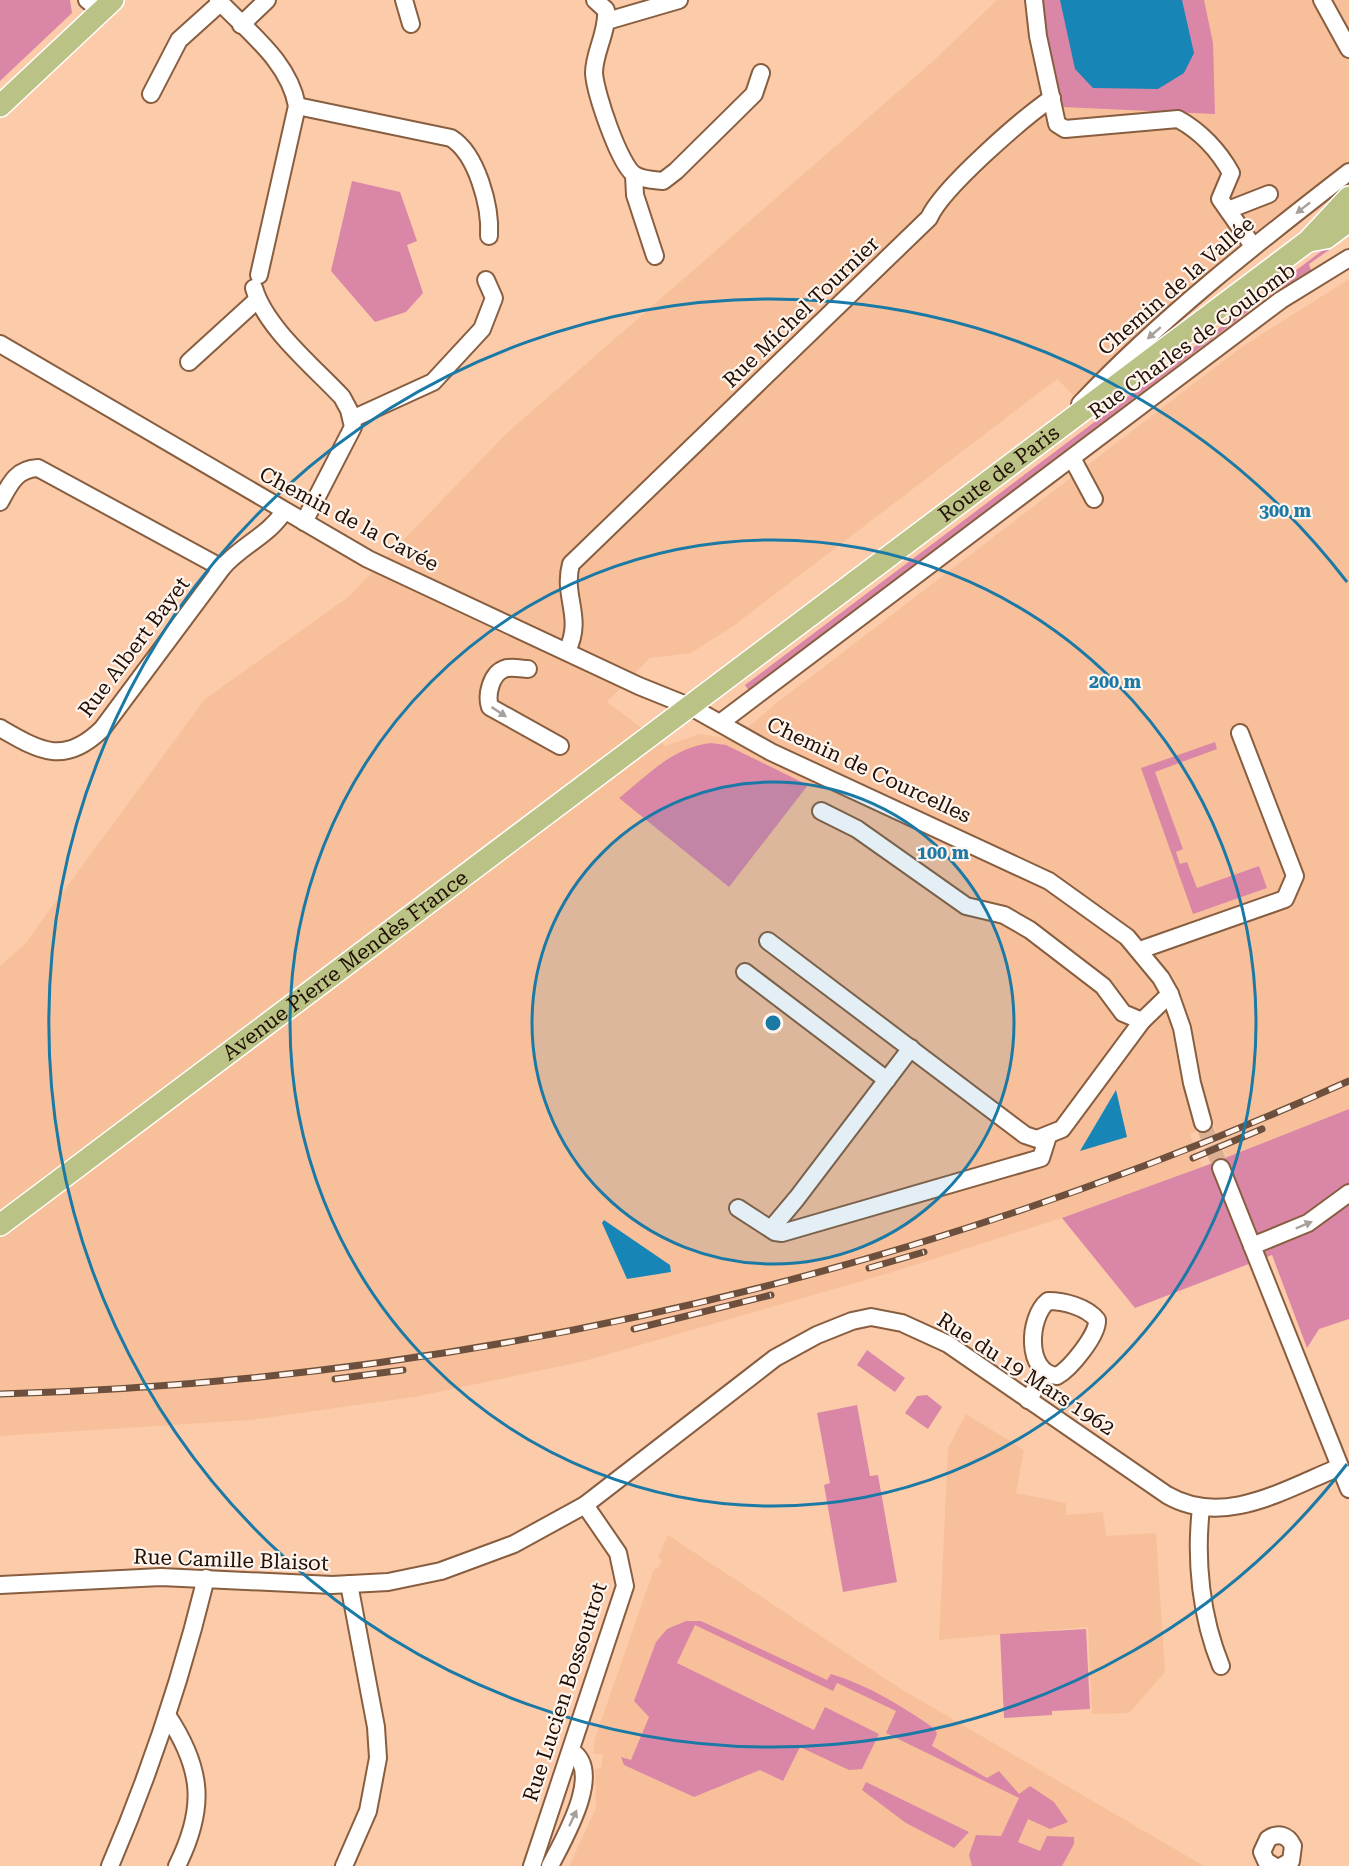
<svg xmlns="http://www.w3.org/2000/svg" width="1349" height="1866" viewBox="0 0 1349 1866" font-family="'Roboto Serif',serif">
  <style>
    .built { fill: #f7c09a }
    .green { fill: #da87a7 }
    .water { fill: #1885b7 }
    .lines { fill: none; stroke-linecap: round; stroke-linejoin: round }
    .minor-tunnel { stroke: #dbaf91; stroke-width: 16; stroke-dasharray: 16 8; stroke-linecap: butt }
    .minor-casing { stroke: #885e40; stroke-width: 20 }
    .major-casing { stroke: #fff; stroke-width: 24 }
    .minor { stroke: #fff; stroke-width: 16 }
    .major { stroke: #bbc285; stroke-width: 21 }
    .rail-casing { stroke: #6c503d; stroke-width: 7 }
    .rail { stroke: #fff5ee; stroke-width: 4.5; stroke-dasharray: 14; stroke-linecap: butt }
    .oneway { fill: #a69f9b }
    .ring { fill: none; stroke: #1b79a6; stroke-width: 3 }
    .labels { text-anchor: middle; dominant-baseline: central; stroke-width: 4.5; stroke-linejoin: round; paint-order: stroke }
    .street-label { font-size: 21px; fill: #211005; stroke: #fff5ee }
    .centre { fill: #1b79a6; stroke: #fff5ee; stroke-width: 3 }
    .ring-label { font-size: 18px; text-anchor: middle; font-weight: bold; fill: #1b79a6; stroke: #fff5ee; stroke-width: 4.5; stroke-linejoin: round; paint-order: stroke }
  </style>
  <rect width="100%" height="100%" fill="#fccbaa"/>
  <!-- built -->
  <g class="built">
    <path d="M997 0H1349V162L1263 226 1076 398 1057 379 732 627 691 653 650 658 607 702 666 746 699 734 734 739 774 705 1243 346 1349 279V1109L1227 1158 1213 1123 1190 1134 1202 1167 1062 1218 896 1271 581 1362 414 1397 250 1420 0 1436V966L24 945 205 699 348 597 508 432 932 62Z"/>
    <path d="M966 1414 1024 1450 1016 1493 1066 1503V1515L1103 1512 1106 1536 1156 1533 1165 1672 1129 1713 1092 1714 1088 1627 939 1640 948 1448Z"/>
    <path d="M668 1535 901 1689 1204 1866H569L596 1808 595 1769 601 1768 603 1754H593L595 1738 654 1569 658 1568 662 1560 658 1557Z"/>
  </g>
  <!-- green -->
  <g class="green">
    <path d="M0 0H70L72 13 0 81Z"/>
    <path d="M1042 0H1204L1213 43 1215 114 1062 107 1049 61Z"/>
    <path d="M352 181 400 192 417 241 407 245 423 293 406 312 375 322 331 271Z"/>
    <path d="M1327 247 1329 250 1309 264 1311 270 1271 294 749 691 745 685Z"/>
    <path d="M1215 742 1217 749 1155 772 1183 849 1176 852 1180 864 1187 862 1197 888 1259 866 1267 888 1193 914 1141 768Z"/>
    <path d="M711 743 726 745 808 785 729 887 619 798C648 775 673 747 711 743Z"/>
    <path d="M1349 1109V1319L1319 1329 1307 1348 1272 1255 1135 1308 1062 1218 1202 1167Z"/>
    <path d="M867 1350 905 1378 895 1392 857 1365Z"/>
    <path d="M927 1395 942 1407 928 1429 905 1413 917 1396Z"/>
    <path d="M857 1405 870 1476 878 1475 897 1582 843 1592 824 1485 830 1483 817 1413Z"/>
    <path d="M686 1621H701L827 1680 831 1674C870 1686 902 1706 935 1729L937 1734 932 1746 987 1778 999 1771 1019 1794 1030 1786 1054 1802 1068 1822 1050 1829 1028 1819 1018 1842 1040 1851 1047 1836 1074 1837V1844L1062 1866H972L969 1855 976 1835 1001 1836 1019 1798 886 1733 896 1711 837 1683 833 1691 695 1625 677 1663 814 1730 825 1707 879 1734 862 1769 849 1770 800 1747 783 1781 760 1770 694 1797 624 1765 621 1757 631 1760 649 1717 634 1701 656 1642 667 1629Z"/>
    <path d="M1086 1629 1090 1709 1052 1711V1715L1004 1718 1000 1634Z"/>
    <path d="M866 1782 969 1832 954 1848 906 1823 862 1790Z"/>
  </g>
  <!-- water -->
  <g class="water">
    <path d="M1060 0H1182L1194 53 1184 73 1158 89 1093 88 1075 69Z"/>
    <path d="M1116 1090 1127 1137 1080 1151Z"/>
    <path d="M604 1220 670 1265 671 1272 627 1279 602 1223Z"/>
  </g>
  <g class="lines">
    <!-- minor-tunnel -->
    <path class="minor-tunnel" d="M1203 1123 1221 1168"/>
    <defs>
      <g id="minor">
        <path d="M87 0 101 11"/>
        <path d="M218 0C248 32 289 61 297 106L259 275"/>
        <path d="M404 0 411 24"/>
        <path d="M595 0 606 10C608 32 594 52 594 73 595 92 620 167 635 175 643 180 654 180 663 181L676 171 754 94 761 73"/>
        <path d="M1034 0 1038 36 1057 124 1065 129 1178 119C1200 131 1219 151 1231 173L1220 199 1253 246"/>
        <path d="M1322 0 1349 49"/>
        <path d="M607 21 679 0"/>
        <path d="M241 25 267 0"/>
        <path d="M151 94 179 40 220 3"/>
        <path d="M297 106 451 138C477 154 491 207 489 236"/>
        <path d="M634 175 635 195 655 256"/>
        <path d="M1228 210 1269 194"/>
        <path d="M254 288C265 327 314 367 342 397L349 410 353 427 304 522"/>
        <path d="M0 344 368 559 639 686 691 707 771 752 1049 881 1127 937 1161 978 1170 994 1182 1028 1192 1083 1203 1123"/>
        <path d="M189 362 257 300"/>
        <path d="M1080 404C1161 318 1256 244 1349 172"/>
        <path d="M352 419 433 382 482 329 494 298 486 280"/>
        <path d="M1072 458 1094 499"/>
        <path d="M0 502C10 484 16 469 38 468L222 568"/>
        <path d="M567 651C584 617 562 597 571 564L929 218C942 188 1023 118 1052 98"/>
        <path d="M528 669C521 669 511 666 504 669 491 674 486 695 490 707L560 746"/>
        <path d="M720 723 1281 300 1349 258"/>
        <path d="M0 728C40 751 64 766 102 729L222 568C240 546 270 535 284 511"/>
        <path d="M821 811 857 829 966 906 1004 915 1030 930 1103 986 1123 1013 1142 1021"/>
        <path d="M768 941 1025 1135 1037 1139 1062 1129 1142 1021 1170 994"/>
        <path d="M1140 950 1285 899 1295 876 1240 733"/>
        <path d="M745 972 887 1080"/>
        <path d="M1221 1168 1349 1489"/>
        <path d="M738 1208 775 1232 782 1233 1041 1158 1048 1136"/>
        <path d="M771 1229 797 1198 911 1048"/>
        <path d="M1252 1246 1308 1223 1349 1193"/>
        <path d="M1048 1301C1064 1301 1087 1307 1097 1320 1098 1335 1070 1369 1057 1376 1025 1373 1028 1317 1048 1301Z"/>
        <path d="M1028 1400 1045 1373"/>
        <path d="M1201 1508C1195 1561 1201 1617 1221 1666"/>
        <path d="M0 1585 161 1577 332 1585 388 1582 441 1571 514 1544 585 1505 775 1358 817 1335 852 1321 871 1317 902 1323 948 1344 1167 1495C1224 1528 1285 1489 1340 1467"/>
        <path d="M167 1715C203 1769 206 1808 177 1866"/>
        <path d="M110 1866C150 1773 182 1676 206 1578"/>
        <path d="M344 1866 368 1811 378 1758 376 1727 349 1584"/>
        <path d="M532 1866 625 1586 618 1553 585 1505"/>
        <path d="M550 1866C562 1842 605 1771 571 1751"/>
        <path d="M1274 1866 1266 1861 1262 1852 1268 1839C1278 1832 1288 1835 1293 1846L1291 1861 1282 1866"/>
      </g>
      <g id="major">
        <path d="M0 106 113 0"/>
        <path d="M1309 241 1326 238 1349 221"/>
        <path id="s1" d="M0 1225 1308 241 1349 197"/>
      </g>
    </defs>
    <!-- minor casing -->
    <use href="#minor" class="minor-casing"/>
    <!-- major casing -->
    <use href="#major" class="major-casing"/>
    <!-- minor -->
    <use href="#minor" class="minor"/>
    <!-- major -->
    <use href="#major" class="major"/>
    <defs>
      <g id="rail">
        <path d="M1193 1158 1262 1129"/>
        <path d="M869 1268 924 1252"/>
        <path d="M634 1329 771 1295"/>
        <path d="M335 1379 403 1370"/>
        <path d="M0 1394C471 1381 919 1274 1349 1081"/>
      </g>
    </defs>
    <!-- rail casing -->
    <use href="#rail" class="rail-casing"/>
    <!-- rail -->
    <use href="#rail" class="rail"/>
  </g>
  <!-- one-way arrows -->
  <defs><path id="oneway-solid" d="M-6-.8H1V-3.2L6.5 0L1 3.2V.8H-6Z" transform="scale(1.5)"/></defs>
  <g class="oneway">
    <use href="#oneway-solid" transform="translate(1303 208) rotate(142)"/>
    <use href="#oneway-solid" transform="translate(1154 333) rotate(139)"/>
    <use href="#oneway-solid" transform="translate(499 712) rotate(33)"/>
    <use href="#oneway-solid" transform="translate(1304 1225) rotate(-23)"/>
    <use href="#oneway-solid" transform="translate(573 1818) rotate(-65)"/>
  </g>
  <!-- distance rings -->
  <circle cx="773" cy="1023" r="241" fill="#1b79a6" fill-opacity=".12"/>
  <g class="ring">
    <circle cx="773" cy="1023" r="241"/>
    <circle cx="773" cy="1023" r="483"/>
    <path d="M1347 1464A724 724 0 1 1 1347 582"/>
  </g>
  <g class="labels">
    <!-- street labels -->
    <g class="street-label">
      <text transform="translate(1176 286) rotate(-41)">Chemin de la Vallée</text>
      <text transform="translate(801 312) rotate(-44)">Rue Michel Tournier</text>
      <text transform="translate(1192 341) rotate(-36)">Rue Charles de Coulomb</text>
      <text stroke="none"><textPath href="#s1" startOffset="1250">Route de Paris</textPath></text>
      <text transform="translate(349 519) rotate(28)">Chemin de la Cavée</text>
      <text transform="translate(134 647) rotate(-53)">Rue Albert Bayet</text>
      <text transform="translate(869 770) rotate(25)">Chemin de Courcelles</text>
      <text stroke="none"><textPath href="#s1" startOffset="432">Avenue Pierre Mendès France</textPath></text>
      <text transform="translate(1026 1374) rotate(33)">Rue du 19 Mars 1962</text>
      <text transform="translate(231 1560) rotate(2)">Rue Camille Blaisot</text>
      <text transform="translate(565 1692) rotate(-72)">Rue Lucien Bossoutrot</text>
    </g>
  </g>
  <circle cx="773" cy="1023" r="9" class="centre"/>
  <g class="ring-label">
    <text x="1285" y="517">300 m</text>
    <text x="1115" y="688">200 m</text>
    <text x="943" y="859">100 m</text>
  </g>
</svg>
